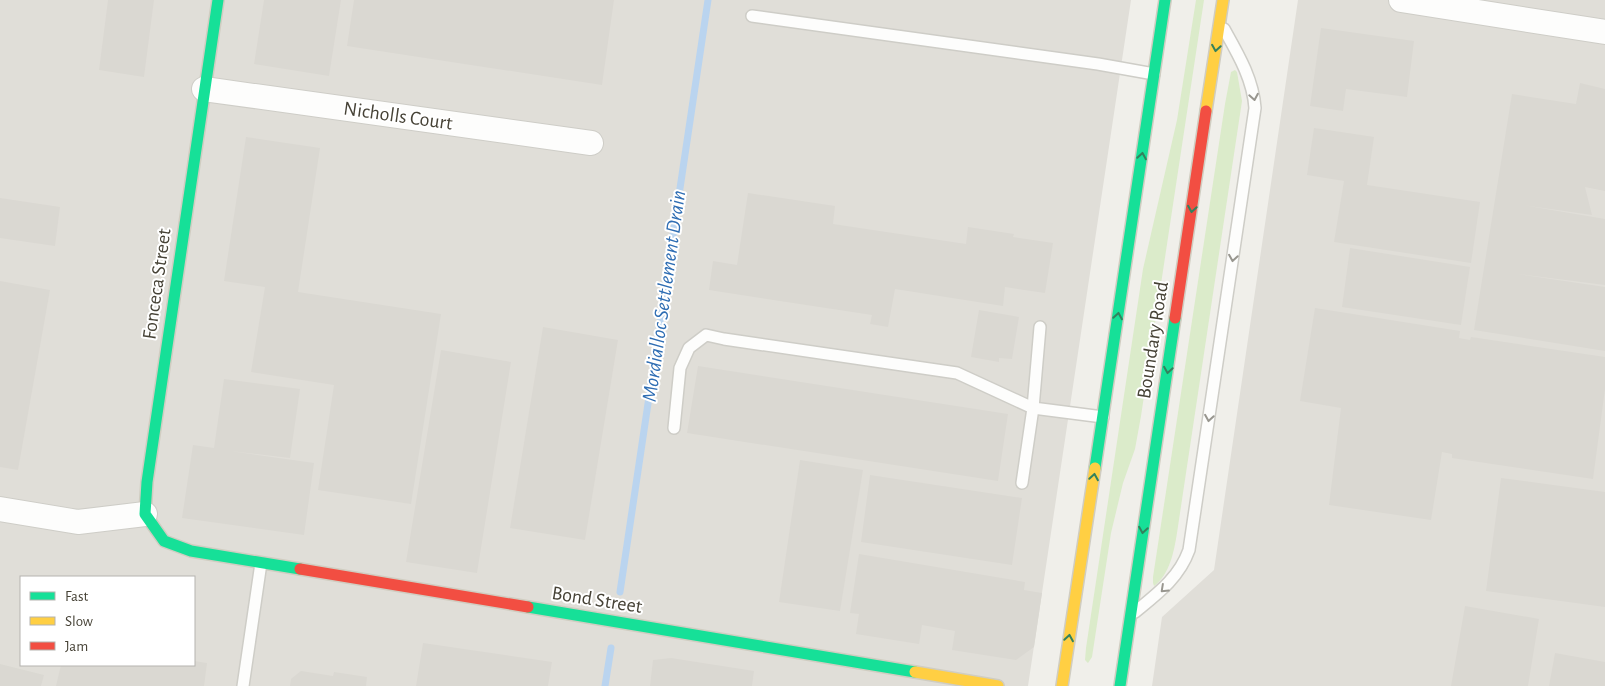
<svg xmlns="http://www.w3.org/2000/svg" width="1605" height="686" viewBox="0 0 1605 686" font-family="'Alegreya Sans',sans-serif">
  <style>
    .industrial { fill: #e0ded8; fill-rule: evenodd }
    .green { fill: #dbebca }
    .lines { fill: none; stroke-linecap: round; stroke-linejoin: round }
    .stream { stroke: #bad4ef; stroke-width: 7 }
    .building { fill: #dad8d2 }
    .lane-casing { stroke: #cecdc7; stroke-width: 14 }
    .street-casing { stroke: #cecdc7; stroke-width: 26 }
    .fast-casing { stroke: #d0cdc1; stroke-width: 14 }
    .slow-casing { stroke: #d0cdc1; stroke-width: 14 }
    .jam-casing { stroke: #d0cdc1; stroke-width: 14 }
    .lane { stroke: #fdfdfc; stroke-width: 11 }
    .street { stroke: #fdfdfc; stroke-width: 24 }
    .fast { stroke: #16e098; stroke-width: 11 }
    .slow { stroke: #ffcf43; stroke-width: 11 }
    .jam { stroke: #f24e42; stroke-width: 11 }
    .oneway { stroke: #33815d }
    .oneway2 { stroke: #98968f }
    .labels { text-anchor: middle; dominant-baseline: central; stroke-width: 4; stroke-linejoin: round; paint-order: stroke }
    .street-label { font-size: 20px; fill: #464236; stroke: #fff }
    .water-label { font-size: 21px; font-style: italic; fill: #2e6db3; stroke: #fff }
  </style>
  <rect width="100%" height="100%" fill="#f0efea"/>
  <!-- industrial -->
  <g class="industrial">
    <path d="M0 0H1131L1028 686H0ZM21 577H194V665H21Z"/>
    <path d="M1298 0H1605V686H1152L1162 617 1214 570Z"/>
  </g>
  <!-- green -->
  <g class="green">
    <path d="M1196 0H1204L1141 416 1135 449 1123 483 1111 533 1092 657 1088 663 1085 660 1086 648 1143 269 1177 120Z"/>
    <path d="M1235 70 1237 72 1242 101 1177 533C1174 551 1170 574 1154 586L1153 583V577L1225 104 1231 72Z"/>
  </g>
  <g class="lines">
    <!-- stream -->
    <g class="stream">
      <path d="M620 592 708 0"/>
      <path d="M605 686 611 648"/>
    </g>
  </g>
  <!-- building -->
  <g class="building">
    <path d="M108 0H154L144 77 99 70Z"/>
    <path d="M264 0H341L329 76 254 64Z"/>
    <path d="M354 0H614L602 85 347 46Z"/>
    <path d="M1321 28 1414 41 1407 97 1346 89 1343 111 1310 106Z"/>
    <path d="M1580 83 1605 89V191L1585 187 1592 215 1523 205 1605 219V285L1518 274 1605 287V351L1474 330 1512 94 1576 104Z"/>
    <path d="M1314 128 1374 137 1367 185 1480 202 1471 263 1334 242 1344 181 1307 175Z"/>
    <path d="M246 137 320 148 298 292 441 314 411 504 318 490 334 385 251 372 265 287 224 281Z"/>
    <path d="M748 193 835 206 833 224 966 244 968 227 1014 234 1013 237 1053 243 1045 293 1005 287 1003 306 895 289 888 327 870 324 872 315 709 290 713 261 737 265Z"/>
    <path d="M0 198 60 207 55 246 0 238Z"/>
    <path d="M1350 248 1470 267 1461 325 1342 307Z"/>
    <path d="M0 281 50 290 18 470 0 467Z"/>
    <path d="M1315 308 1460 331 1459 338 1470 340 1471 337 1605 357V389L1593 479 1452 458V454L1442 452 1431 520 1329 505 1341 408 1300 401Z"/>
    <path d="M979 310 1019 317 1012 359 999 358V362L971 357Z"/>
    <path d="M543 327 618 340 585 540 510 528Z"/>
    <path d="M441 350 511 362 477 573 406 562Z"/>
    <path d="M698 366 1008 414 998 481 687 433Z"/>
    <path d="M224 379 300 389 290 458 230 451 314 463 304 535 182 518 193 445 214 448Z"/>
    <path d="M800 460 863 470 840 611 779 602Z"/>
    <path d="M870 475 1022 498 1012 565 861 542Z"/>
    <path d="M1501 478 1605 492V607L1486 591Z"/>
    <path d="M859 554 1025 582 1024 590 1042 593 1034 647 1016 660 952 650 955 631 922 625 919 644 856 634 859 614 850 613Z"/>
    <path d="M1465 606 1539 619 1528 686H1451Z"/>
    <path d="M423 643 552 662 548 686H416Z"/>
    <path d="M1555 653 1605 662V686H1549Z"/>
    <path d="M671 658 754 671 752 686H650L653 660Z"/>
    <path d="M194 661 207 663 204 686H56L61 665H194Z"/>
    <path d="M0 664 44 675 41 686H0Z"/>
    <path d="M301 671 333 676 334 672 367 677 366 686H290L291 679Z"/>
  </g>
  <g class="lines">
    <defs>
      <g id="lane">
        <path d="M752 16 1098 64 1154 74"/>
        <path d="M674 428 680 368 689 348 706 335 724 339 957 373 1033 408 1103 417"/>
        <path d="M1022 483 1033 408 1040 327"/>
        <path d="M1135 612C1157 594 1179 578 1189 550L1255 108C1253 79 1238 54 1224 29"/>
        <path d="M243 686 261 563"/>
      </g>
      <g id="street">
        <path d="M1401 0 1605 32"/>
        <path d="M204 89 591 143"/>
        <path d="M0 509 78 522 145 514"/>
      </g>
      <g id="fast">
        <path d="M218 0 147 482 145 514 164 541 191 551 300 569"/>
        <path d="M1095 468 1165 0"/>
        <path d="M528 607 915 672"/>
        <path d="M1120 686 1175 318"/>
      </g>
      <g id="slow">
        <path d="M1206 111 1223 0"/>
        <path d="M915 672 998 686"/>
        <path d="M1062 686 1095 468"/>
      </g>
      <g id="jam">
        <path d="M1175 318 1206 111"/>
        <path d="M300 569 528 607"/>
      </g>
    </defs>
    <!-- lane casing -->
    <use href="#lane" class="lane-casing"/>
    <!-- street casing -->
    <use href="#street" class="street-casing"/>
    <!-- fast casing -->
    <use href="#fast" class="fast-casing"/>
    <!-- slow casing -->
    <use href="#slow" class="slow-casing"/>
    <!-- jam casing -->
    <use href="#jam" class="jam-casing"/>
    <!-- lane -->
    <use href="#lane" class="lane"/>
    <!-- street -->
    <use href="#street" class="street"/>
    <!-- fast -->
    <use href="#fast" class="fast"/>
    <!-- slow -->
    <use href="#slow" class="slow"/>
    <!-- jam -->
    <use href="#jam" class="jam"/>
  </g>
  <!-- one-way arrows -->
  <defs><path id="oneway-chevron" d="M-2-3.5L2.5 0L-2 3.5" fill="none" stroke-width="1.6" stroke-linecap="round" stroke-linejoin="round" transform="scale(1.25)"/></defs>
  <g class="oneway">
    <use href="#oneway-chevron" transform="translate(1216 48) rotate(99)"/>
    <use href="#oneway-chevron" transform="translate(1142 156) rotate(-81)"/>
    <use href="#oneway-chevron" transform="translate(1192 209) rotate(99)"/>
    <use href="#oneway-chevron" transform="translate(1118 316) rotate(-81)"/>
    <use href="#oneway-chevron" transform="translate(1168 370) rotate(99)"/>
    <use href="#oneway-chevron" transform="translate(1094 477) rotate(-81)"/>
    <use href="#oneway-chevron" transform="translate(1143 530) rotate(99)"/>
    <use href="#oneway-chevron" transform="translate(1069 638) rotate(-81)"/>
  </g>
  <g class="oneway2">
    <use href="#oneway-chevron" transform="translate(1254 97) rotate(80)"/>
    <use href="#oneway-chevron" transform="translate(1233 258) rotate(99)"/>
    <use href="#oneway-chevron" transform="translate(1209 418) rotate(99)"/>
    <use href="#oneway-chevron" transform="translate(1164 589) rotate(137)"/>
  </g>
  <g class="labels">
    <!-- street labels -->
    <g class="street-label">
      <text transform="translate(398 116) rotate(8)">Nicholls Court</text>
      <text transform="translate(157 284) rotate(-82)">Fonceca Street</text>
      <text transform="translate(1153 340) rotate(-81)">Boundary Road</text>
      <text transform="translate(597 600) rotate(9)">Bond Street</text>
    </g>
    <!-- water labels -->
    <g class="water-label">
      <text transform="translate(664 296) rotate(-82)">Mordialloc Settlement Drain</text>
    </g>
  </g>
  <!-- legend -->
  <rect x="20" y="576" width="175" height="90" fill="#ffffff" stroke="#b5b3af"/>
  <rect x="30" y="592" width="25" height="8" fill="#16e098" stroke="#b5b3af"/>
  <text x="65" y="601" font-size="15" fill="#464236">Fast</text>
  <rect x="30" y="617" width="25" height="8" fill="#ffcf43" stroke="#b5b3af"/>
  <text x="65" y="626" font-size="15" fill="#464236">Slow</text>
  <rect x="30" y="642" width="25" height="8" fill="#f24e42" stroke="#b5b3af"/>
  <text x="65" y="651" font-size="15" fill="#464236">Jam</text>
</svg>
